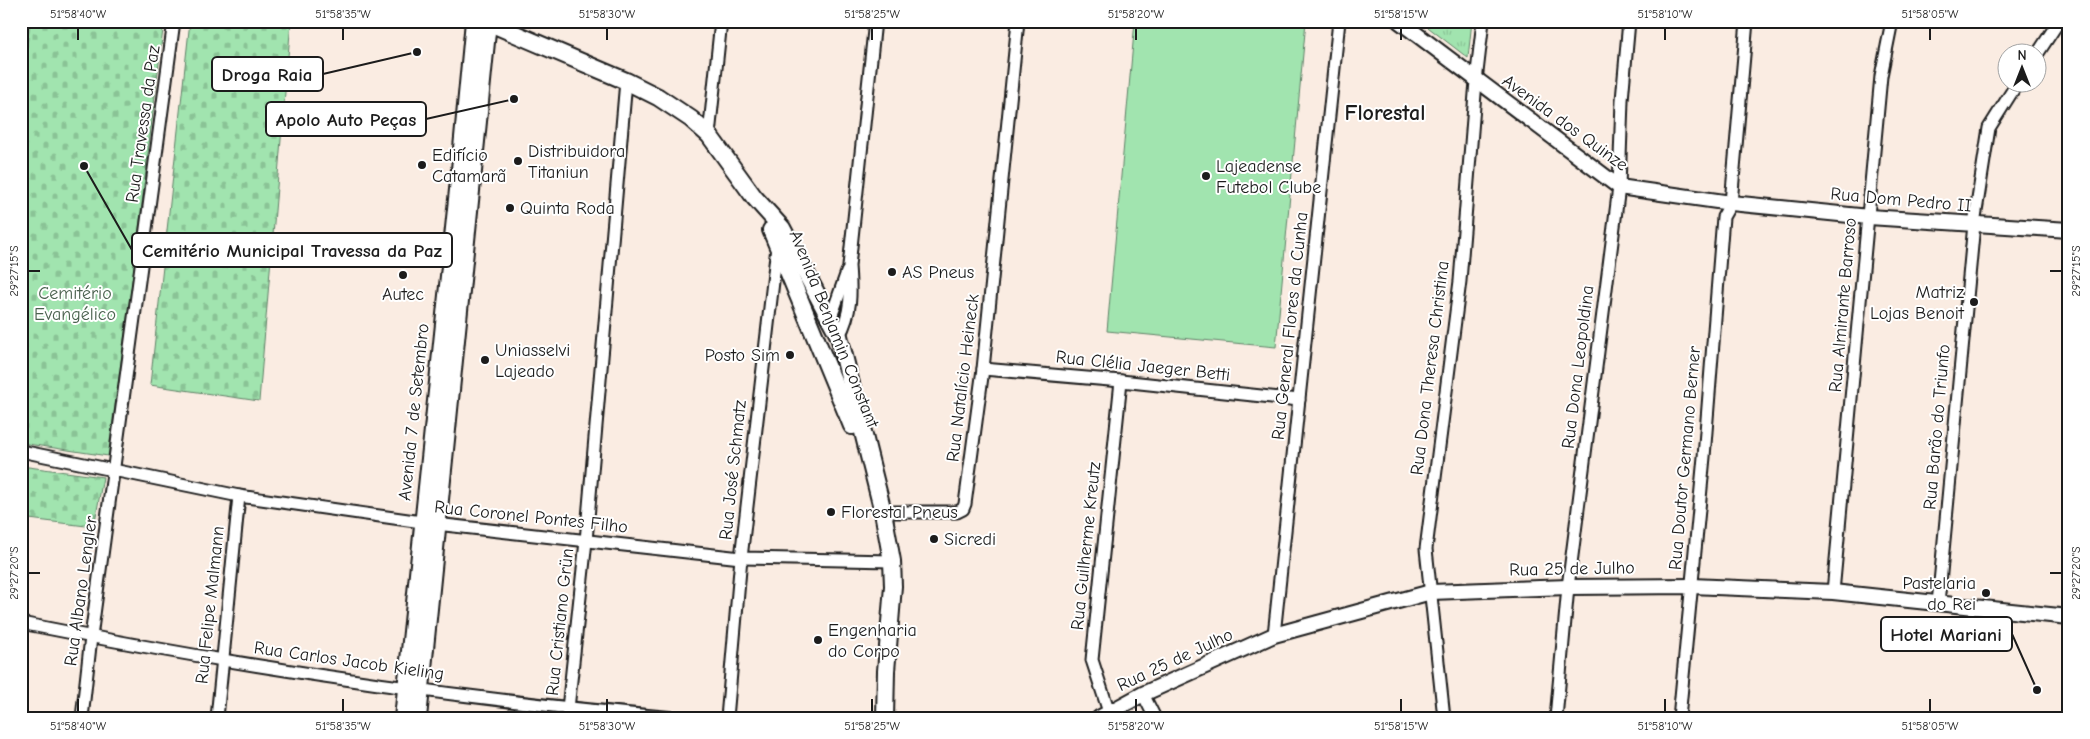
<svg xmlns="http://www.w3.org/2000/svg" width="2090" height="739" viewBox="0 0 2090 739" font-family="'Comic Neue',sans-serif">
  <style>
    .grass { fill: url(#grass-tufts); stroke: #5e8066 }
    .cemetery { fill: url(#cemetery-stones); stroke: #5e8066 }
    .pitch { fill: #a1e4af; stroke: #5e8066 }
    .lines { fill: none; stroke-linecap: round; stroke-linejoin: round }
    .minor-casing { stroke: #1c1c1c; stroke-width: 15 }
    .tertiary-casing { stroke: #1c1c1c; stroke-width: 18 }
    .secondary-casing { stroke: #1c1c1c; stroke-width: 20 }
    .minor { stroke: #fff; stroke-width: 11 }
    .tertiary { stroke: #fff; stroke-width: 14 }
    .secondary { stroke: #fff; stroke-width: 16 }
    .ticks { fill: none; stroke: #1c1c1c; stroke-width: 2 }
    .poi-dot { fill: #1c1c1c; stroke: #fff; stroke-width: 2 }
    .labels { text-anchor: middle; dominant-baseline: central; stroke-width: 4; stroke-linejoin: round; paint-order: stroke }
    .street-label { font-size: 18px; fill: #1c1c1c; stroke: #fff }
    .poi-label { font-size: 18px; fill: #1c1c1c; stroke: #fff; text-anchor: start }
    .park-label { font-size: 18px; fill: #4b624f; stroke: #fff }
    .district-label { font-size: 22px; font-weight: bold; fill: #1c1c1c; stroke: #fff }
    .leader { fill: none; stroke: #1c1c1c; stroke-width: 2 }
    .callout-dot { fill: #1c1c1c; stroke: #fff; stroke-width: 2 }
    .callout { fill: #fff; stroke: #1c1c1c; stroke-width: 2 }
    .callout-label { font-size: 19px; text-anchor: middle; font-weight: bold; fill: #1c1c1c }
    .neatline { fill: none; stroke: #1c1c1c; stroke-width: 2 }
    .ticks-label { font-size: 12px; text-anchor: middle; fill: #1c1c1c }
  </style>
  <defs>
    <pattern id="grass-tufts" width="24" height="20" patternUnits="userSpaceOnUse" patternTransform="scale(1.25)"><rect width="24" height="20" fill="#a1e4af"/><path d="M3 7l-1-3M5 7V3M7 7l1-3M15 17l-1-3M17 17v-4M19 17l1-3" fill="none" stroke="#8ac396"/></pattern>
    <pattern id="cemetery-stones" width="16" height="16" patternUnits="userSpaceOnUse" patternTransform="scale(1.25)"><rect width="16" height="16" fill="#a1e4af"/><path d="M2 7V4a2 2 0 0 1 4 0v3zM10 15v-3a2 2 0 0 1 4 0v3z" fill="#8ac396"/></pattern>
  </defs>
  <rect width="100%" height="100%" fill="#faece2"/>
  <filter id="ink" filterUnits="userSpaceOnUse"><feTurbulence type="fractalNoise" baseFrequency=".02" numOctaves="2"/><feDisplacementMap in="SourceGraphic" scale="10" xChannelSelector="R" yChannelSelector="G"/><feConvolveMatrix kernelMatrix="1 2 1 2 8 2 1 2 1" color-interpolation-filters="sRGB"/></filter>
  <g filter="url(#ink)">
    <!-- grass -->
    <path class="grass" d="M1420 21H1472L1468 58Z"/>
    <!-- cemetery -->
    <g class="cemetery">
      <path d="M30 21H164L136 253 108 456 21 443V93Z"/>
      <path d="M190 21H291L259 401 150 385Z"/>
      <path d="M21 466 103 477 94 527 21 518Z"/>
    </g>
    <!-- pitch -->
    <path class="pitch" d="M1135 21H1306L1276 347 1107 331Z"/>
    <g class="lines">
      <defs>
        <g id="minor">
          <path d="M2038 53 2059 21"/>
          <path d="M709 135 721 21"/>
          <path d="M830 320 847 272"/>
          <path d="M839 336C852 312 851 292 849 266L875 21"/>
          <path d="M983 369 1121 381 1299 400"/>
          <path d="M21 451 239 496 436 524 741 558 892 561"/>
          <path d="M883 512H957L963 509 965 504 983 369 1018 21"/>
          <path d="M1833 592 1881 76 1892 21"/>
          <path d="M1938 604 1974 224 1989 128 2018 82"/>
          <path d="M21 623C237 666 455 699 675 718"/>
          <path d="M1274 635 1339 21"/>
          <path d="M1143 694 1155 718"/>
          <path d="M1109 712 1092 660 1121 381"/>
          <path d="M82 718 91 637 174 21"/>
          <path d="M217 718 239 496"/>
          <path d="M567 718 586 541 626 81"/>
          <path d="M727 718 741 558 777 247"/>
          <path d="M1444 718 1426 549 1460 281 1476 81 1483 21"/>
          <path d="M1556 718 1568 587 1619 187 1622 100 1629 21"/>
          <path d="M1679 718 1704 457 1723 217 1731 203 1747 21"/>
        </g>
        <g id="tertiary">
          <path d="M1399 21 1619 187 1731 203 1869 217 2069 230"/>
          <path d="M1099 718 1143 694 1274 635 1431 592 1568 587 1692 586 1833 592 2069 617"/>
        </g>
        <g id="secondary">
          <path d="M485 21 626 81 658 97 691 119 709 135 754 197 782 228 839 336 883 512 892 561 893 586 886 671 885 718"/>
          <path d="M771 230 852 426"/>
          <path d="M403 718 459 180 474 21"/>
          <path d="M418 718 488 22"/>
        </g>
      </defs>
      <!-- minor casing -->
      <use href="#minor" class="minor-casing"/>
      <!-- tertiary casing -->
      <use href="#tertiary" class="tertiary-casing"/>
      <!-- secondary casing -->
      <use href="#secondary" class="secondary-casing"/>
      <!-- minor -->
      <use href="#minor" class="minor"/>
      <!-- tertiary -->
      <use href="#tertiary" class="tertiary"/>
      <!-- secondary -->
      <use href="#secondary" class="secondary"/>
    </g>
  </g>
  <!-- ticks -->
  <path class="ticks" d="M78 28V40M343 28V40M607 28V40M872 28V40M1136 28V40M1401 28V40M1665 28V40M1930 28V40M28 271H40M2050 271H2062M28 573H40M2050 573H2062M78 699V712M343 699V712M607 699V712M872 699V712M1136 699V712M1401 699V712M1665 699V712M1930 699V712"/>
  <!-- markers -->
  <g class="poi-dot">
    <circle cx="518" cy="161" r="5"/>
    <circle cx="422" cy="165" r="5"/>
    <circle cx="1206" cy="176" r="5"/>
    <circle cx="510" cy="208" r="5"/>
    <circle cx="892" cy="272" r="5"/>
    <circle cx="403" cy="275" r="5"/>
    <circle cx="1974" cy="302" r="5"/>
    <circle cx="790" cy="355" r="5"/>
    <circle cx="485" cy="360" r="5"/>
    <circle cx="831" cy="512" r="5"/>
    <circle cx="934" cy="539" r="5"/>
    <circle cx="1986" cy="593" r="5"/>
    <circle cx="818" cy="640" r="5"/>
  </g>
  <g class="labels">
    <!-- street labels -->
    <g class="street-label">
      <text transform="translate(1565 123) rotate(36)">Avenida dos Quinze</text>
      <text transform="translate(143 124) rotate(-82)">Rua Travessa da Paz</text>
      <text transform="translate(1901 200) rotate(5)">Rua Dom Pedro II</text>
      <text transform="translate(1843 305) rotate(-85)">Rua Almirante Barroso</text>
      <text transform="translate(1290 326) rotate(-84)">Rua General Flores da Cunha</text>
      <text transform="translate(834 329) rotate(68)">Avenida Benjamin Constant</text>
      <text transform="translate(1143 366) rotate(6)">Rua Clélia Jaeger Betti</text>
      <text transform="translate(1578 367) rotate(-83)">Rua Dona Leopoldina</text>
      <text transform="translate(1430 368) rotate(-83)">Rua Dona Theresa Christina</text>
      <text transform="translate(963 378) rotate(-83)">Rua Natalício Heineck</text>
      <text transform="translate(414 412) rotate(-84)">Avenida 7 de Setembro</text>
      <text transform="translate(1937 427) rotate(-85)">Rua Barão do Triunfo</text>
      <text transform="translate(1685 458) rotate(-85)">Rua Doutor Germano Berner</text>
      <text transform="translate(733 470) rotate(-84)">Rua José Schmatz</text>
      <text transform="translate(531 517) rotate(6)">Rua Coronel Pontes Filho</text>
      <text transform="translate(1086 546) rotate(-84)">Rua Guilherme Kreutz</text>
      <text transform="translate(1572 569) rotate(-1)">Rua 25 de Julho</text>
      <text transform="translate(81 591) rotate(-82)">Rua Albano Lengler</text>
      <text transform="translate(210 605) rotate(-84)">Rua Felipe Malmann</text>
      <text transform="translate(560 622) rotate(-84)">Rua Cristiano Grün</text>
      <text transform="translate(1175 660) rotate(-25)">Rua 25 de Julho</text>
      <text transform="translate(349 661) rotate(8)">Rua Carlos Jacob Kieling</text>
    </g>
    <!-- poi labels -->
    <g class="poi-label">
      <text x="528" y="151">Distribuidora<tspan x="528" dy="21">Titaniun</tspan></text>
      <text x="432" y="155">Edifício<tspan x="432" dy="21">Catamarã</tspan></text>
      <text x="1216" y="166">Lajeadense<tspan x="1216" dy="21">Futebol Clube</tspan></text>
      <text x="520" y="208">Quinta Roda</text>
      <text x="902" y="272">AS Pneus</text>
      <text x="1964" y="292" text-anchor="end">Matriz<tspan x="1964" dy="21">Lojas Benoit</tspan></text>
      <text x="403" y="294" text-anchor="middle">Autec</text>
      <text x="495" y="350">Uniasselvi<tspan x="495" dy="21">Lajeado</tspan></text>
      <text x="780" y="355" text-anchor="end">Posto Sim</text>
      <text x="841" y="512">Florestal Pneus</text>
      <text x="944" y="539">Sicredi</text>
      <text x="1976" y="583" text-anchor="end">Pastelaria<tspan x="1976" dy="21">do Rei</tspan></text>
      <text x="828" y="630">Engenharia<tspan x="828" dy="21">do Corpo</tspan></text>
    </g>
    <!-- park labels -->
    <g class="park-label">
      <text x="75" y="293">Cemitério<tspan x="75" dy="21">Evangélico</tspan></text>
    </g>
    <!-- district labels -->
    <g class="district-label">
      <text x="1385" y="113">Florestal</text>
    </g>
  </g>
  <!-- callouts -->
  <path class="leader" d="M417 52L323 74M514 99L426 119M84 166L132 250M2037 690L2012 634"/>
  <g class="callout-dot">
    <circle cx="417" cy="52" r="5"/>
    <circle cx="514" cy="99" r="5"/>
    <circle cx="84" cy="166" r="5"/>
    <circle cx="2037" cy="690" r="5"/>
  </g>
  <g class="callout">
    <rect x="212" y="57" width="111" height="34" rx="5"/>
    <rect x="266" y="102" width="160" height="34" rx="5"/>
    <rect x="132" y="233" width="320" height="34" rx="5"/>
    <rect x="1881" y="617" width="131" height="34" rx="5"/>
  </g>
  <g class="callout-label">
    <text x="267" y="81">Droga Raia</text>
    <text x="346" y="126">Apolo Auto Peças</text>
    <text x="292" y="257">Cemitério Municipal Travessa da Paz</text>
    <text x="1946" y="641">Hotel Mariani</text>
  </g>
  <!-- margin -->
  <rect width="2090" height="739" fill="none" stroke="#fff" stroke-width="55"/>
  <!-- north arrow -->
  <g transform="translate(2022 68)"><circle r="24" fill="#ffffff" stroke="#a4a4a4"/>
  <path d="M0-4L9 19L0 12L-9 19Z" fill="#1c1c1c"/>
  <text y="-8" font-size="14" font-weight="bold" text-anchor="middle" fill="#1c1c1c">N</text>
  </g>
  <rect x="28" y="28" width="2034" height="684" class="neatline"/>
  <g class="ticks-label">
    <text x="78" y="18">51°58'40"W</text>
    <text x="343" y="18">51°58'35"W</text>
    <text x="607" y="18">51°58'30"W</text>
    <text x="872" y="18">51°58'25"W</text>
    <text x="1136" y="18">51°58'20"W</text>
    <text x="1401" y="18">51°58'15"W</text>
    <text x="1665" y="18">51°58'10"W</text>
    <text x="1930" y="18">51°58'05"W</text>
    <text transform="translate(14 271) rotate(-90)" y="4">29°27'15"S</text>
    <text transform="translate(2076 271) rotate(-90)" y="4">29°27'15"S</text>
    <text transform="translate(14 573) rotate(-90)" y="4">29°27'20"S</text>
    <text transform="translate(2076 573) rotate(-90)" y="4">29°27'20"S</text>
    <text x="78" y="730">51°58'40"W</text>
    <text x="343" y="730">51°58'35"W</text>
    <text x="607" y="730">51°58'30"W</text>
    <text x="872" y="730">51°58'25"W</text>
    <text x="1136" y="730">51°58'20"W</text>
    <text x="1401" y="730">51°58'15"W</text>
    <text x="1665" y="730">51°58'10"W</text>
    <text x="1930" y="730">51°58'05"W</text>
  </g>
</svg>
